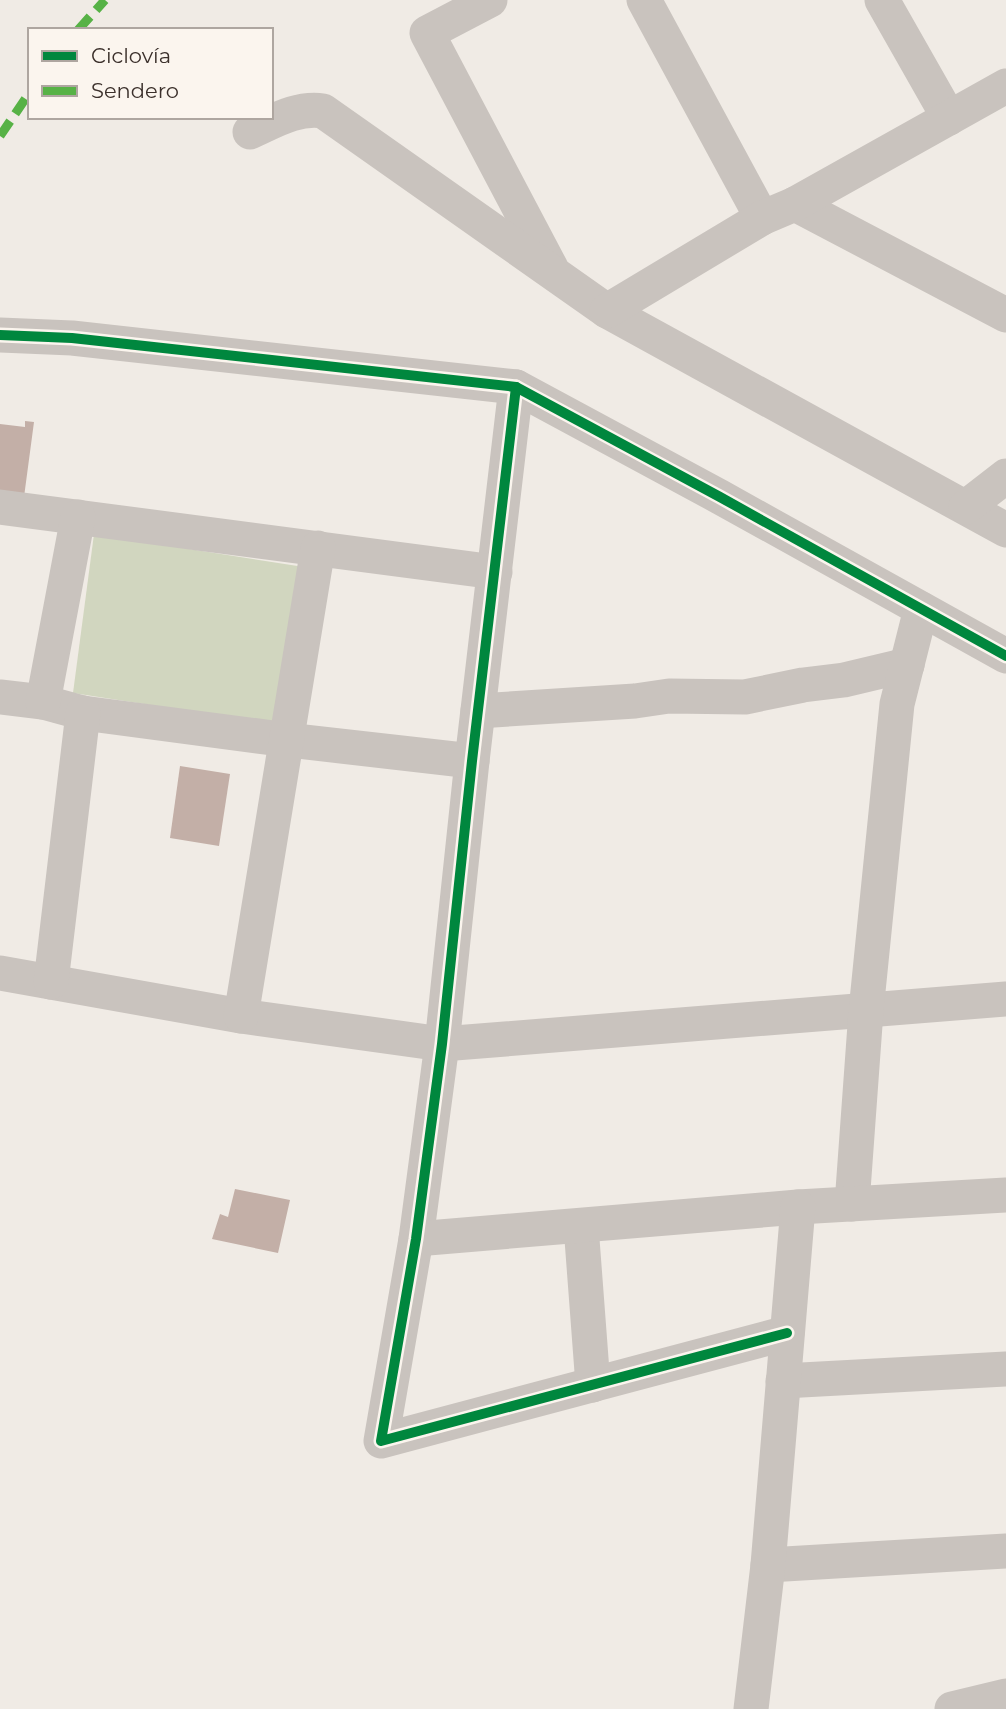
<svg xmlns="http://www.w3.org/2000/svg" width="1006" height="1709" viewBox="0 0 1006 1709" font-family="Montserrat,sans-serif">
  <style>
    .green { fill: #d1d6bf }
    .building { fill: #c3afa7 }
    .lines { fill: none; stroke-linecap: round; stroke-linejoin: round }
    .minor { stroke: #c9c3be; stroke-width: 35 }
    .quiet { stroke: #57b246; stroke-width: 9; stroke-dasharray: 18 9; stroke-linecap: butt }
    .cycleway-casing { stroke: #fbf5ee; stroke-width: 15 }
    .cycleway { stroke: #00873e; stroke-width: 10 }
  </style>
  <rect width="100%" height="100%" fill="#f0ebe5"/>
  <!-- green -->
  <path class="green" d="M94 534 304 567 281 725 73 693Z"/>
  <!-- building -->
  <g class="building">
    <path d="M25 421 34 422 24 497 0 495V424L25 427Z"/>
    <path d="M180 766 230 774 219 846 170 838Z"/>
    <path d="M235 1189 290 1200 278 1253 212 1239 220 1214 228 1217Z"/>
  </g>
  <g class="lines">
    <!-- minor -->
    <g class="minor">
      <path d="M490 0 427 33 551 268"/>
      <path d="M644 0 762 218"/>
      <path d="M882 0 949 118"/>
      <path d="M250 132C273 122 296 107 323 111L607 311 1006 530"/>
      <path d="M795 204 1006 315"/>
      <path d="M607 311 762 218 795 204 1006 86"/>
      <path d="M0 335 72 338 516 387 720 497 1006 656"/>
      <path d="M516 387 472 761 442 1044 416 1239 381 1441 787 1333"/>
      <path d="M0 507 495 572"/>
      <path d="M966 507 1006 476"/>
      <path d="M0 697 43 702 83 713 288 740 472 761"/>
      <path d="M43 702 78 517"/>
      <path d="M478 711 635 701 669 696 745 697 803 685 844 680 907 665"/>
      <path d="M0 973 241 1016 442 1044 1006 999"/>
      <path d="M51 982 83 713"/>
      <path d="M241 1016 318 548"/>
      <path d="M852 1204 866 1011 897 704 921 609"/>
      <path d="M581 1226 593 1385"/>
      <path d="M416 1239 798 1207 1006 1195"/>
      <path d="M783 1381 1006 1369"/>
      <path d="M768 1565 1006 1551"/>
      <path d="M751 1709 768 1565 798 1207"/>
      <path d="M952 1709 1006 1696"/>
    </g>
    <!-- quiet -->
    <g class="quiet">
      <path d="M78 30 105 0"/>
      <path d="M0 136 30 92"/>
    </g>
    <defs>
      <g id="cycleway">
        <path d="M0 335 72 338 516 387 720 497 1006 656"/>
        <path d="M516 387 472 761 442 1044 416 1239 381 1441 787 1333"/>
      </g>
    </defs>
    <!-- cycleway casing -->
    <use href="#cycleway" class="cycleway-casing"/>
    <!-- cycleway -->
    <use href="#cycleway" class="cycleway"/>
  </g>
  <!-- legend -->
  <rect x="28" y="28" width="245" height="91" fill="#fbf5ee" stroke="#aea6a0" stroke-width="2"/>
  <rect x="42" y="51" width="35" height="10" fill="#00873e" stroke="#aea6a0" stroke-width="2"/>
  <text x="91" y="63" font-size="21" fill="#3b302b">Ciclovía</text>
  <rect x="42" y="86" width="35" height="10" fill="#57b246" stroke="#aea6a0" stroke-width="2"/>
  <text x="91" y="98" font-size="21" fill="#3b302b">Sendero</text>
</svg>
